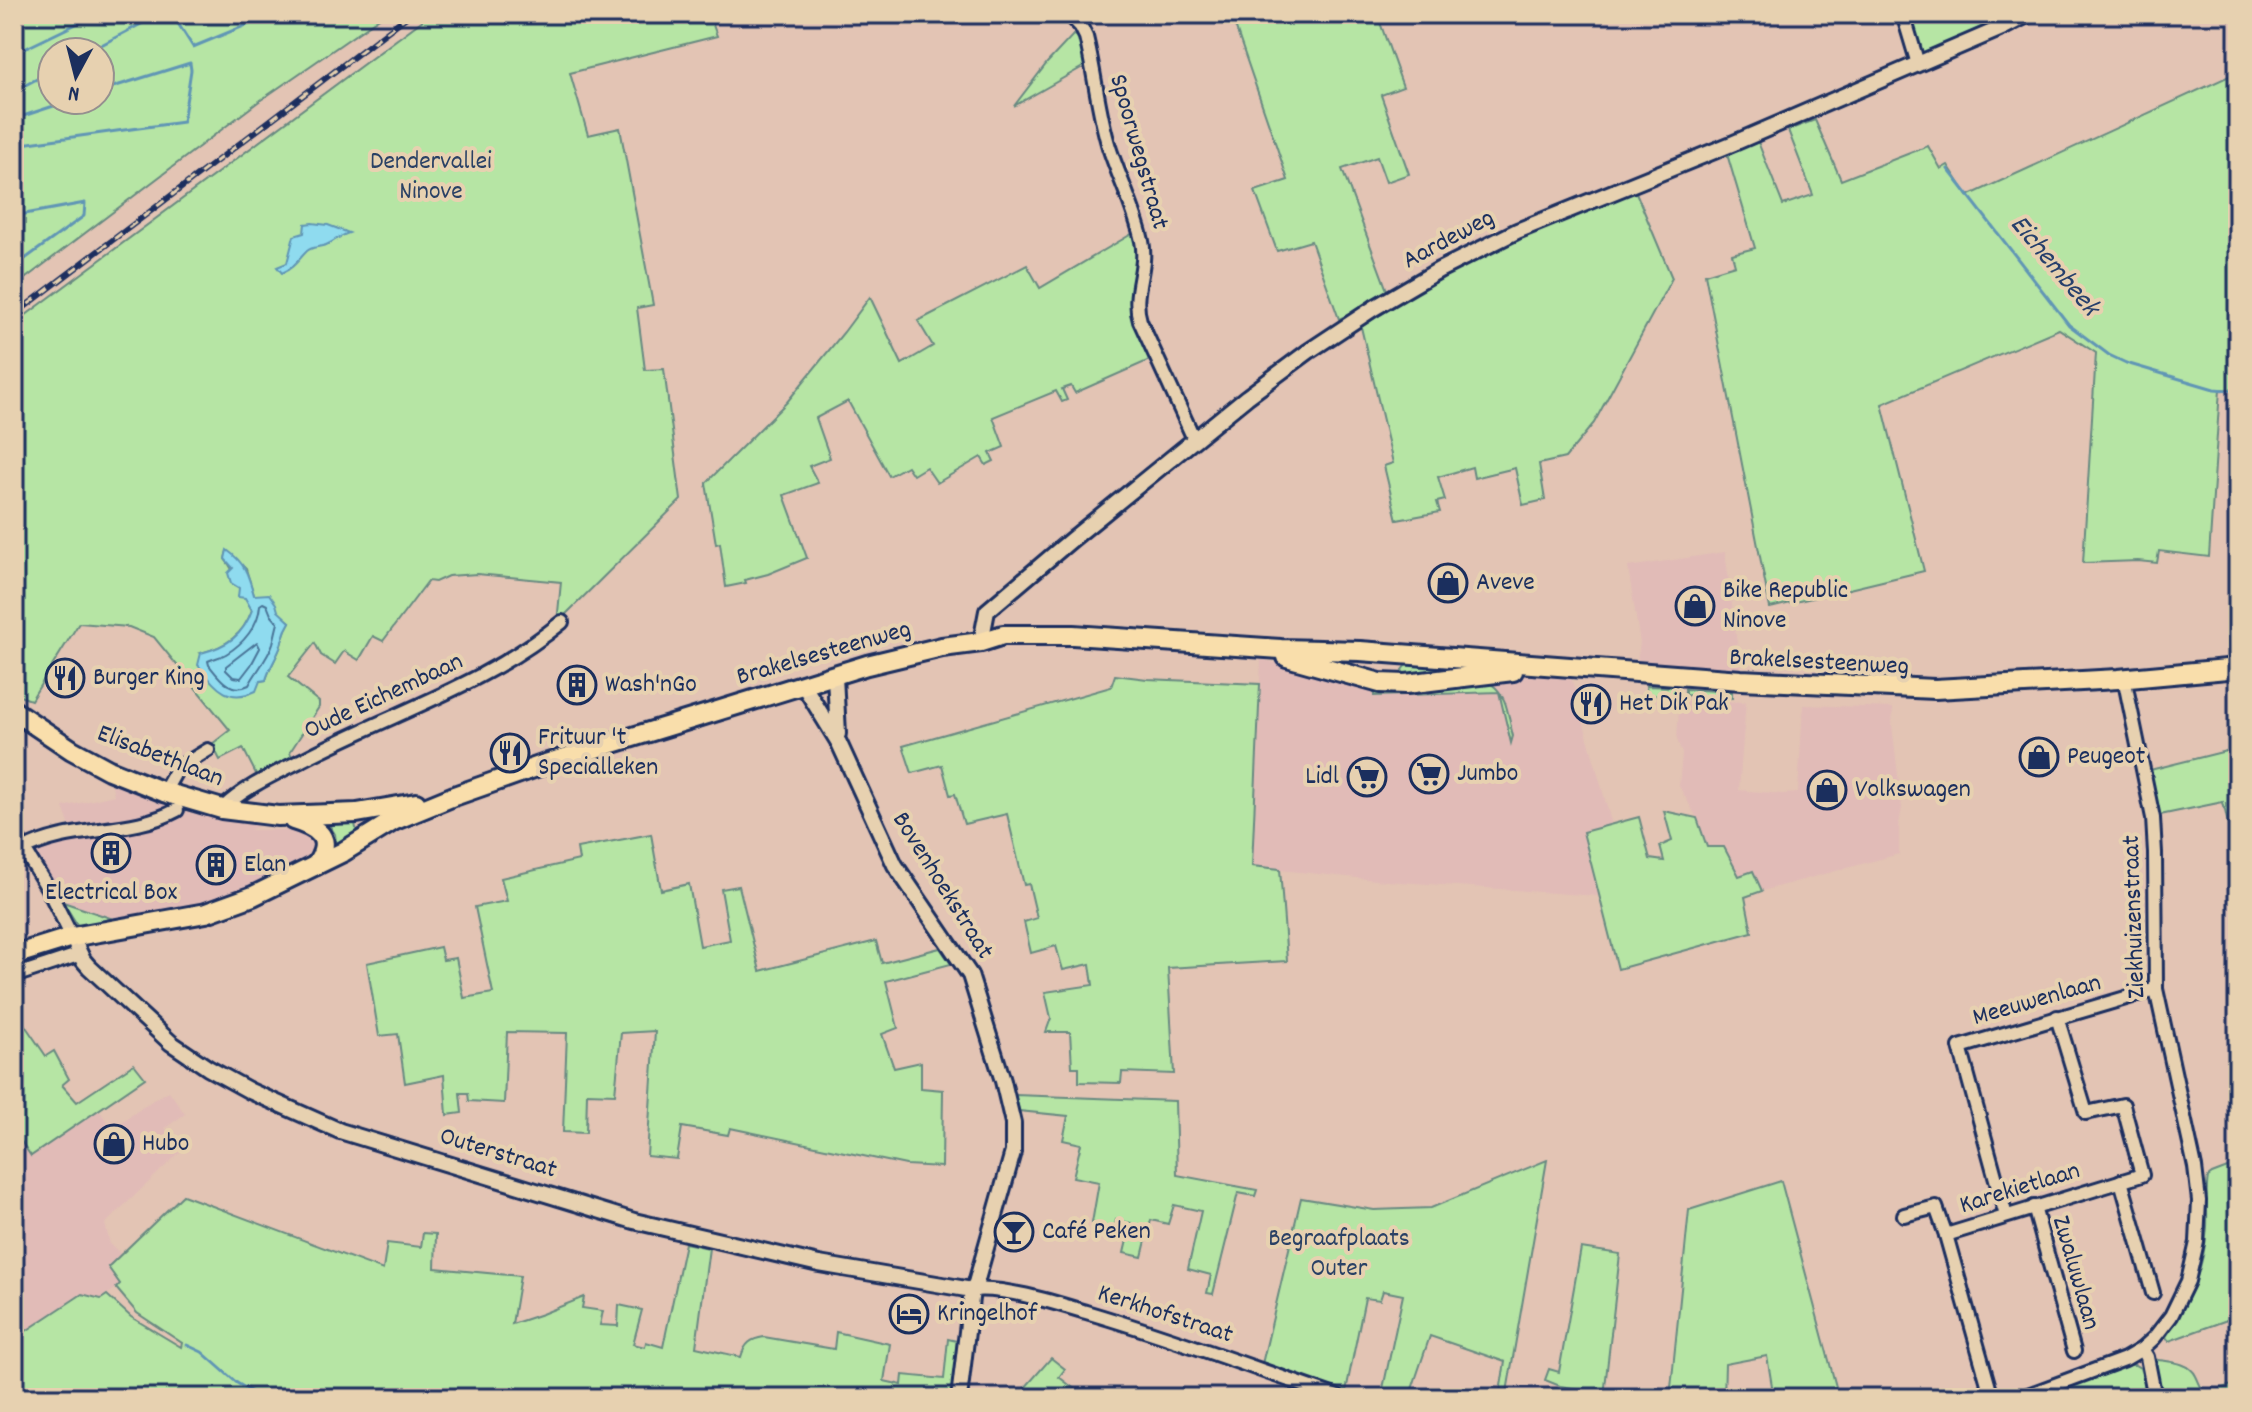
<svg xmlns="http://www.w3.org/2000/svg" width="2252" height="1412" viewBox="0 0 2252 1412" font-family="Dekko,sans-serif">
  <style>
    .built { fill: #e1bbb7 }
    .green { fill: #b6e5a4; stroke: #688a81; stroke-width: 2; fill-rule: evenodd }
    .water { fill: #8fdbef; stroke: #6196b5; stroke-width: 2 }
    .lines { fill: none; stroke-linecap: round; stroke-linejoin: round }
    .shore { stroke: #497498; stroke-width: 2 }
    .stream { stroke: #6196b5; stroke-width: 3 }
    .minor-casing { stroke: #1b2f5e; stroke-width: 18 }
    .tertiary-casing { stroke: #1b2f5e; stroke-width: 20 }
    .primary-casing { stroke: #1b2f5e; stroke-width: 24 }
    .minor { stroke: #e7d1b0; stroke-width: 12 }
    .tertiary { stroke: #e7d1b0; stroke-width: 14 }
    .primary { stroke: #f9deab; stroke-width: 18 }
    .rail-casing { stroke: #1b2f5e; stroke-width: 6 }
    .rail { stroke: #e7d1b0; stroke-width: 3; stroke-dasharray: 9; stroke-linecap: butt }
    .labels { text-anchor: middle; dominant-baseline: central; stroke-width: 8; stroke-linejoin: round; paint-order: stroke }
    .street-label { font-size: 26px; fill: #1b2f5e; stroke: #e7d1b0 }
    .park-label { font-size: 26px; fill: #2a4165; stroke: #e7d1b0 }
    .poi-label { font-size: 26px; fill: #1b2f5e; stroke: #e7d1b0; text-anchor: start }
    .water-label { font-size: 28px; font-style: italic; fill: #27406c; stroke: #e7d1b0 }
  </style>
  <rect width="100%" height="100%" fill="#e3c4b4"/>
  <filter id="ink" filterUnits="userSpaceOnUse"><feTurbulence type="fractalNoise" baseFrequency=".0125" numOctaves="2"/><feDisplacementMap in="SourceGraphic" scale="16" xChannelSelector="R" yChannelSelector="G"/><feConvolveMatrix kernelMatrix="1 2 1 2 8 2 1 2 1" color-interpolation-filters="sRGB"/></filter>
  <g filter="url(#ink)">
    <!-- built -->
    <g class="built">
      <path d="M1725 552 1741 674 1636 668 1640 643 1628 567Z"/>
      <path d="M1261 659 1294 668 1337 683 1380 694 1487 685 1506 677 1534 673 1571 677 1612 825 1583 833 1598 896 1386 881 1252 867Z"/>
      <path d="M1675 699 1744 702 1746 701 1739 790 1783 794 1798 793 1803 705 1893 708 1892 725 1902 808 1899 824V854L1762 891 1753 871 1739 876 1707 847 1697 818 1679 786 1682 754 1677 739 1679 709H1674Z"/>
      <path d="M109 770 278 816 250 830H302L313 836 317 847 311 858 262 878 261 880 227 895 190 907 116 920 76 908 63 902 33 850 73 835 63 807 114 795Z"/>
      <path d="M169 1091 185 1114 165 1128 174 1141 171 1143 179 1153 105 1224 110 1244 121 1254 108 1267 121 1285 101 1299 81 1294 14 1339V1131L31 1156 99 1110 112 1129 153 1100Z"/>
    </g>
    <!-- green -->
    <g class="green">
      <path d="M14 14H385L258 102 14 287ZM52 52H100V100H52Z"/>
      <path d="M431 14H709L717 36 570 73 588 135 620 128 653 305 637 308 645 370 664 369 681 500 557 623 561 582 477 574 448 576 435 582 428 581 383 641 373 636 359 660 344 651 335 664 321 655 315 643 288 677 319 702V707L290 752 292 757 257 776 243 748 220 760 212 744 230 730 154 637 129 627 79 623 31 700 14 694V324ZM227 551 246 569 254 595 290 622C283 633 284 636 280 648 276 659 269 668 266 680L260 681 201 653C227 646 243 635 252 610 242 593 237 573 225 559Z"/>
      <path d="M1231 14H1377L1403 87 1381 95 1409 174 1386 182 1377 157 1342 169 1388 293 1355 312 1339 319 1311 241 1277 251 1255 191 1288 180Z"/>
      <path d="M1908 14H2009L1923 55 1919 53Z"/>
      <path d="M1073 35 1081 37 1088 64 1014 106 1047 63Z"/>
      <path d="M2238 72V390L2220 389 2209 557 2159 551 2157 563 2138 561 2083 563 2096 353 2059 329 1882 404 1924 571 1770 608 1705 274 1735 265 1732 254 1755 248 1727 154 1758 142 1783 205 1813 195 1788 130 1815 120 1841 180 1928 146 1941 169 1948 165 1968 196Z"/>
      <path d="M1635 190 1672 278 1594 423 1565 458 1539 464 1545 500 1523 505 1515 468 1474 478 1472 467 1438 477 1445 500 1437 502 1440 512 1397 520 1384 466 1393 463 1361 327 1431 283 1522 236Z"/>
      <path d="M1135 232 1140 259 1131 303 1133 313 1152 359 1075 393 1071 386 1062 389 1067 400 1062 402 1056 391 993 417 1004 447 990 453 994 461 986 465 981 457 937 483 926 467 913 475 907 466 889 476 848 401 816 418 830 458 809 466 818 483 784 495 807 558 768 574 745 580 746 583 726 587 720 543 716 544 706 483 787 402 844 332 870 297 902 364 933 346 918 321 1027 265 1040 288Z"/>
      <path d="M1410 663 1490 668 1406 677 1402 670 1405 666Z"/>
      <path d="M1115 675 1147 679 1260 684 1252 866 1280 869 1287 961 1168 968 1174 1074 1122 1072 1121 1083 1079 1082V1067H1072L1070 1032H1046L1051 1018 1045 992 1093 985 1090 964 1063 970 1056 946 1031 953 1024 922 1037 918 1029 884 1024 885 1007 814 964 824 955 794 950 795 942 765 912 773 903 746 1111 687Z"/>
      <path d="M1491 684C1508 695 1508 717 1513 736L1511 743 1499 692 1374 696V693L1393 694Z"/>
      <path d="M1646 686 1675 687V697L1647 695Z"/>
      <path d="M1685 689 1732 692V698L1685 695Z"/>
      <path d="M2238 748V853L2235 854 2233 845 2237 844 2235 831 2230 832 2223 802 2160 815 2150 770Z"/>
      <path d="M1664 811 1697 818 1707 847H1724L1739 876 1753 871 1762 891 1745 897 1752 932 1618 969 1583 832 1639 817 1650 859 1664 861 1660 846 1672 841Z"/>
      <path d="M354 818 358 839 337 850 335 834 328 823Z"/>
      <path d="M651 834 661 890 689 884 700 946 730 940 721 889 739 886 760 971 876 941 882 963 940 948 951 964 886 981 898 1028 882 1034 894 1068 921 1062V1088L943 1090 942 1167 906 1165 730 1128 728 1135 682 1127 677 1159 647 1156 655 1031 621 1033 615 1094 587 1093 586 1133 563 1132 567 1033 507 1032 504 1103 469 1101 468 1093H460L462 1113 447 1115 444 1075 405 1083 398 1034 379 1036 367 963 440 947 443 960 456 958 464 998 493 993 475 907 507 901 501 878 579 860 577 848Z"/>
      <path d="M63 902 116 920 78 926Z"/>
      <path d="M22 1021 46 1056 54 1051 69 1079 62 1085 77 1102 134 1064 145 1078 31 1156 14 1131V1026Z"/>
      <path d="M1015 1095 1175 1101 1177 1175 1257 1190 1255 1196 1238 1193 1213 1294 1207 1293 1211 1275 1188 1269 1201 1211 1174 1205 1168 1224 1151 1220 1142 1257 1124 1253 1131 1223 1116 1220 1114 1229 1092 1223 1099 1182 1073 1177 1081 1144 1063 1140 1068 1116 1019 1111Z"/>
      <path d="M1547 1160 1506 1398H1499L1505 1362 1430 1336 1409 1398H1381L1403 1295 1383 1291 1380 1300 1365 1298 1345 1396 1262 1364 1301 1198 1374 1210 1431 1208Z"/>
      <path d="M2238 1164V1316L2169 1341 2166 1337C2189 1298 2204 1273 2207 1227 2208 1211 2205 1193 2208 1177L2212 1174Z"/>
      <path d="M1781 1181 1839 1398H1774L1767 1356 1725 1364 1724 1398H1670L1689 1210Z"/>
      <path d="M183 1195 383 1270 387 1243 421 1247 423 1233 436 1234 435 1268 520 1276 512 1324 542 1314 584 1297 582 1308 603 1311 600 1325 618 1326 619 1305 642 1310 633 1344 645 1347 646 1342 663 1347 685 1243 709 1248 696 1347 741 1357C745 1343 751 1339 764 1337L834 1349 836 1332 890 1344 884 1381 902 1385 903 1375 944 1379 948 1339 957 1341 953 1398H774L764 1391 752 1392 747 1398H14V1339L82 1294 101 1299 107 1295 131 1317 181 1347 182 1343 137 1313 116 1288 120 1284 108 1267Z"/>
      <path d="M1581 1248 1620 1254 1604 1396 1579 1393V1389L1560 1386 1545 1380 1549 1369 1559 1372Z"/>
      <path d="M1051 1358 1065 1369 1059 1377 1076 1390 1068 1398H1016Z"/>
      <path d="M2153 1359C2167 1362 2189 1361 2196 1376 2200 1384 2200 1388 2206 1393L2238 1383V1398H2159Z"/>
      <path d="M2126 1365H2135L2140 1368 2149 1398H2040Z"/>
    </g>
    <!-- water -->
    <g class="water">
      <path d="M312 223 328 225 349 233C340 236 333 242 326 245 318 248 313 246 307 251 298 260 294 268 282 273L277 267 287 263 294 236 304 233 305 224Z"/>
      <path d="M227 550C245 563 248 574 254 595L269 594 276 604 278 611 290 622C283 633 284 636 280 648 276 659 269 668 266 680L260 681 256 691C226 704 216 687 198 665L201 653C227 646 243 636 252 610L245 598 238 597 239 588 231 583 228 573 233 568 225 559Z"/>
    </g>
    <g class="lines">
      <!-- shore -->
      <g class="shore">
        <path d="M263 603 267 605 271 615 278 623C276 630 275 636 273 643 268 659 256 671 249 685 230 694 220 679 209 665L208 661C214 658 221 657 226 654 243 644 259 625 260 605Z"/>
        <path d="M257 642 260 648 251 665 241 678 233 677 226 670V666Z"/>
      </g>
      <!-- stream -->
      <g class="stream">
        <path d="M172 14 193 47 273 14"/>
        <path d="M88 52 160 14"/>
        <path d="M14 54 97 14"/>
        <path d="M14 91 52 71"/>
        <path d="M14 119 72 100"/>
        <path d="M14 145 183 122 191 70 190 63 100 91"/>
        <path d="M1948 169 2069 325 2109 355 2126 363 2214 389 2238 391"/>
        <path d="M14 216 85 203 84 216 14 267"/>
        <path d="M187 1345 202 1352 237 1383 262 1398"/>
      </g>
      <defs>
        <g id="minor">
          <path d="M1069 14 1081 27 1086 37C1095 74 1098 111 1109 147 1119 178 1135 209 1142 241 1148 269 1131 292 1140 321L1194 439"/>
          <path d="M1903 14 1918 64"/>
          <path d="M164 792 177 769 208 750"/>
          <path d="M222 809C246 786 277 773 306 758 394 712 484 686 562 622"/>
          <path d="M14 833 47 887 72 937"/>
          <path d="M23 850C71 824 129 836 177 810"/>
          <path d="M14 976 81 954"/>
          <path d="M2121 1181 2153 1293"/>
          <path d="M2034 1207 2074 1351"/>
          <path d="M1904 1215 1936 1207 1946 1235 2142 1175 2123 1105 2086 1113 2057 1017"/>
          <path d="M2006 1216 1960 1047 2156 989"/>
          <path d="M1946 1235 1992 1398"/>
          <path d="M972 1290C1002 1286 1056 1303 1086 1312 1172 1337 1256 1369 1341 1398"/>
          <path d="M2142 1349 2147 1357 2155 1398"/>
          <path d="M2020 1398 2125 1359 2142 1349 2154 1338 2171 1316 2188 1281 2197 1242 2199 1201 2195 1167 2156 989 2155 853 2153 818 2126 687"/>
        </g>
        <g id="tertiary">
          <path d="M981 642 987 611 1071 540 1247 397 1309 351 1374 308 1439 270 1517 231 1734 143 2004 27 2029 14"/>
          <path d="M835 676 838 734"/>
          <path d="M804 686 839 743 895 865 970 975 1003 1081 1013 1123V1152L976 1283 972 1290 959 1398"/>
          <path d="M72 937 83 960 89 967 171 1043 208 1068 250 1091 340 1131 634 1221 819 1264 972 1290"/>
        </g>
        <g id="primary">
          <path d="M1287 657 1380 683 1406 684 1513 671"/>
          <path d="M14 711 72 750 109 770 164 792 222 809 278 816 357 813 416 803"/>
          <path d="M293 820C319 828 334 838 316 865"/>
          <path d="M14 955 72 937 206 913 253 896 343 852 393 821 454 796 545 764 867 665 942 647 981 642 1003 635H1073L1281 649 1360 651 1741 680 1935 689 2118 679 2238 668"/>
        </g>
      </defs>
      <!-- minor casing -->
      <use href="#minor" class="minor-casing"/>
      <!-- tertiary casing -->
      <use href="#tertiary" class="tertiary-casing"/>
      <!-- primary casing -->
      <use href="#primary" class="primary-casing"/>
      <!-- minor -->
      <use href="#minor" class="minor"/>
      <!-- tertiary -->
      <use href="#tertiary" class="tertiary"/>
      <!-- primary -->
      <use href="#primary" class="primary"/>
      <defs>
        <path id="rail" d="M14 315 410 14"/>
      </defs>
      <!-- rail casing -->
      <use href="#rail" class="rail-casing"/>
      <!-- rail -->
      <use href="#rail" class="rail"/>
    </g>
  </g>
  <!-- icons -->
  <defs>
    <symbol id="shop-ring" viewBox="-11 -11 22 22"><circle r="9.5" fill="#e7d1b0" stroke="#1b2f5e" stroke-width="1.5"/><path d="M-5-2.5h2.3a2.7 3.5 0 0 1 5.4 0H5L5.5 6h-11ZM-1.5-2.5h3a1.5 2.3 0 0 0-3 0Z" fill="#1b2f5e"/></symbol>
    <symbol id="restaurant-ring" viewBox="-11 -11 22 22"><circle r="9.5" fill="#e7d1b0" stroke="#1b2f5e" stroke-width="1.5"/><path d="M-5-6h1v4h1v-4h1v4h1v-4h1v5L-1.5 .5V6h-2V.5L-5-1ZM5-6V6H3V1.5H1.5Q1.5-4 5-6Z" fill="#1b2f5e"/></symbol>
    <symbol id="building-ring" viewBox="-11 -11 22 22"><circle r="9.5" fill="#e7d1b0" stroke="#1b2f5e" stroke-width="1.5"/><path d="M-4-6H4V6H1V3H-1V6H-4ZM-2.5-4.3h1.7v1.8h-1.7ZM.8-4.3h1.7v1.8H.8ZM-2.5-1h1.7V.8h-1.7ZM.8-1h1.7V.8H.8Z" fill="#1b2f5e"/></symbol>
    <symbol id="supermarket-ring" viewBox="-11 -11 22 22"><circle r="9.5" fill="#e7d1b0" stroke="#1b2f5e" stroke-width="1.5"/><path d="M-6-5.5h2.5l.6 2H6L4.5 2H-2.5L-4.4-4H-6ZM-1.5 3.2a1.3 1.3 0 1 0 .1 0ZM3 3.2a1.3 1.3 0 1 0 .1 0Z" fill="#1b2f5e"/></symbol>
    <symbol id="bar-ring" viewBox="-11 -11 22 22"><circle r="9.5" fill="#e7d1b0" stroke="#1b2f5e" stroke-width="1.5"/><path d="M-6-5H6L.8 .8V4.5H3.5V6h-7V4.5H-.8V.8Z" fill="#1b2f5e"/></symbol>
    <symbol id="hotel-ring" viewBox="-11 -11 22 22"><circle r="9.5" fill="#e7d1b0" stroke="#1b2f5e" stroke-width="1.5"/><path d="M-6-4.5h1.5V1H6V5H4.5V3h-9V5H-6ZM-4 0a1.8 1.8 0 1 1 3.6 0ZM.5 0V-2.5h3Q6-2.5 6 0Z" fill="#1b2f5e"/></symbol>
  </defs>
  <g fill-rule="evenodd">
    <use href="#shop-ring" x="1426" y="561" width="44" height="44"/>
    <use href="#shop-ring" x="1673" y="584" width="44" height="44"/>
    <use href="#restaurant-ring" x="43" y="656" width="44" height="44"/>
    <use href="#building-ring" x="555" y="663" width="44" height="44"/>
    <use href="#restaurant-ring" x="1569" y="682" width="44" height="44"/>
    <use href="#restaurant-ring" x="488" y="731" width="44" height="44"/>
    <use href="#shop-ring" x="2017" y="735" width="44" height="44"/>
    <use href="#supermarket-ring" x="1407" y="752" width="44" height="44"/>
    <use href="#supermarket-ring" x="1345" y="755" width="44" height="44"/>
    <use href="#shop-ring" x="1805" y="768" width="44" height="44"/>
    <use href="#building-ring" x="89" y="831" width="44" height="44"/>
    <use href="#building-ring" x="194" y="843" width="44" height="44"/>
    <use href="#shop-ring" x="92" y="1122" width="44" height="44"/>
    <use href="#bar-ring" x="992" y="1210" width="44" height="44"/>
    <use href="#hotel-ring" x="887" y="1292" width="44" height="44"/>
  </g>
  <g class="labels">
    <!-- street labels -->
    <g class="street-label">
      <text transform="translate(1138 152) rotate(74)">Spoorwegstraat</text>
      <text transform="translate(1449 240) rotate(-28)">Aardeweg</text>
      <text transform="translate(824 654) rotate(-16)">Brakelsesteenweg</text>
      <text transform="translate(1819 663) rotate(3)">Brakelsesteenweg</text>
      <text transform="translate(384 697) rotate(-25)">Oude Eichembaan</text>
      <text transform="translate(160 757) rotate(21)">Elisabethlaan</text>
      <text transform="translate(942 886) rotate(58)">Bovenhoekstraat</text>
      <text transform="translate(2135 917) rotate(-92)">Ziekhuizenstraat</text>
      <text transform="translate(2037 1001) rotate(-16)">Meeuwenlaan</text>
      <text transform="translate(498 1154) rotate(17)">Outerstraat</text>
      <text transform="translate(2020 1189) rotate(-17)">Karekietlaan</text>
      <text transform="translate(2075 1273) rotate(74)">Zwaluwlaan</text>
      <text transform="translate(1165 1315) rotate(18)">Kerkhofstraat</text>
    </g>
    <!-- park labels -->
    <g class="park-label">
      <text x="431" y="162">Dendervallei<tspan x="431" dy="30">Ninove</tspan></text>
      <text x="1339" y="1239">Begraafplaats<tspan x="1339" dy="30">Outer</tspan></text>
    </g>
    <!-- poi labels -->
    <g class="poi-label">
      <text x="1476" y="583">Aveve</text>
      <text x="1723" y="591">Bike Republic<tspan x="1723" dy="30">Ninove</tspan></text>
      <text x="93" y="678">Burger King</text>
      <text x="605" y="685">Wash'nGo</text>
      <text x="1619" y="704">Het Dik Pak</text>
      <text x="538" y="738">Frituur 't<tspan x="538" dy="30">Specialleken</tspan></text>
      <text x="2067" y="757">Peugeot</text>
      <text x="1457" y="774">Jumbo</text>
      <text x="1339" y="777" text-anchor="end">Lidl</text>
      <text x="1855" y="790">Volkswagen</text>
      <text x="244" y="865">Elan</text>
      <text x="111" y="893" text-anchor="middle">Electrical Box</text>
      <text x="142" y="1144">Hubo</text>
      <text x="1042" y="1232">Café Peken</text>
      <text x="937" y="1314">Kringelhof</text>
    </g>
    <!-- water labels -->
    <g class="water-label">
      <text transform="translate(2053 267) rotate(50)">Eichembeek</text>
    </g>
  </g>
  <!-- margin -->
  <rect width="2252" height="1412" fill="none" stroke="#e7d1b0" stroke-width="48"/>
  <rect x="24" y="24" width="2204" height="1364" fill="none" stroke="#1b2f5e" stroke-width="3" filter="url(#ink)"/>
  <!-- north arrow -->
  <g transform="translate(76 76) rotate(187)"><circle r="38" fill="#e7d1b0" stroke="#95908f" stroke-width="2"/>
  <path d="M0-6L14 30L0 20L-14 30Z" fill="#1b2f5e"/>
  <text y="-12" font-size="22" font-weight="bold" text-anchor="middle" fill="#1b2f5e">N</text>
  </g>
</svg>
